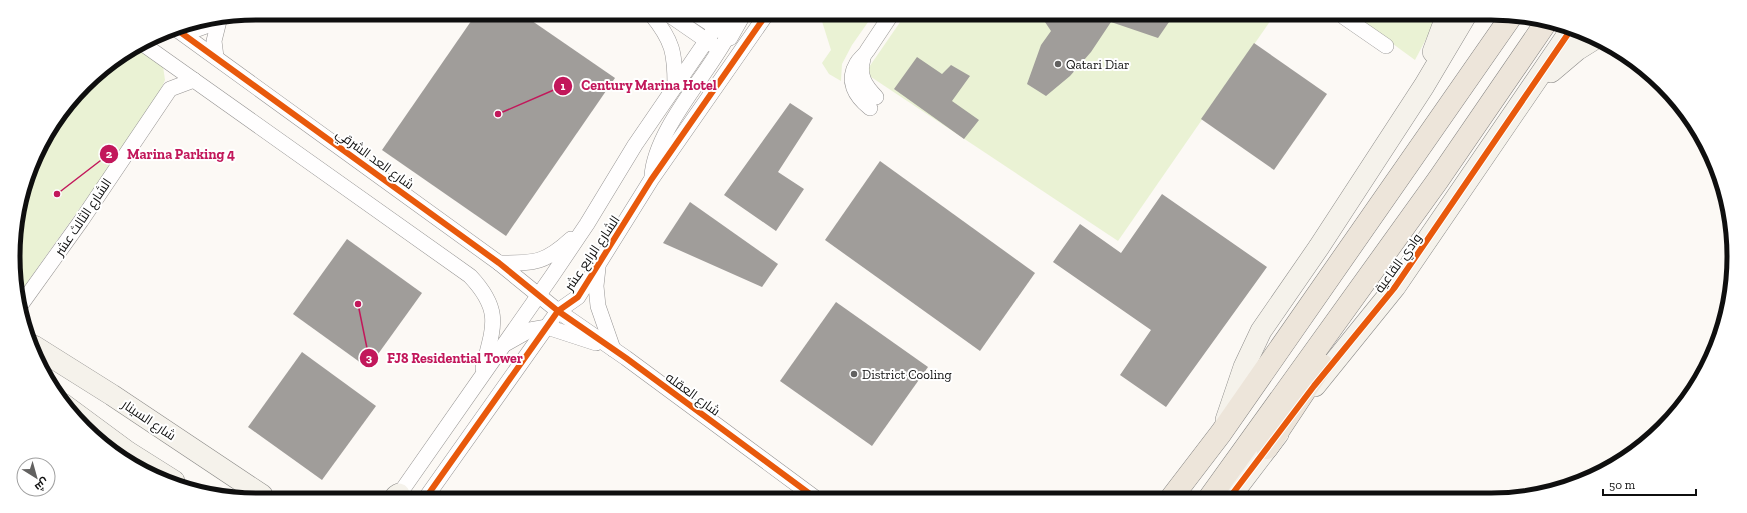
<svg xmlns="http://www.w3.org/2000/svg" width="1747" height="513" viewBox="0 0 1747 513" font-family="'Zilla Slab',Cairo,serif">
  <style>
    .green { fill: #eaf2d4 }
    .building { fill: #a09d9a }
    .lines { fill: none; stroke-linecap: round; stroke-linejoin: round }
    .street-casing { stroke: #969493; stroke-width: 16 }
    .secondary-casing { stroke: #8c8b89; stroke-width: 22 }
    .primary-casing { stroke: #838280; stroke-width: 23 }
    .street { stroke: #fffefe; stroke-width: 15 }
    .secondary { stroke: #f5f2eb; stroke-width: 21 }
    .primary { stroke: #ede5da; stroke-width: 22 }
    .cycleway-casing { stroke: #fff; stroke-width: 8 }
    .cycleway { stroke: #e8590c; stroke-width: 6 }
    .poi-dot { fill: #626160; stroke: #fff; stroke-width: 1.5 }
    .labels { text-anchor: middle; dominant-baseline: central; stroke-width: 4; stroke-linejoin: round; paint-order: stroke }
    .poi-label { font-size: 13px; fill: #0f0f0f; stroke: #fff; text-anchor: start }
    .street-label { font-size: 13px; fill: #0f0f0f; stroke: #fff }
    .rim { fill: none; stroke: #0f0f0f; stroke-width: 5 }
    .leader { fill: none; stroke: #c2185b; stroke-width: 1.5 }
    .callout-dot { fill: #c2185b; stroke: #fff; stroke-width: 1.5 }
    .mark-label { font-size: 12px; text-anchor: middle; font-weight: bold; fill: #fff }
    .callout-label { font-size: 14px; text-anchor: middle; font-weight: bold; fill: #c2185b; stroke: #fff; stroke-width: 4; stroke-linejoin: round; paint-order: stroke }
  </style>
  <rect width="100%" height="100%" fill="#fcf9f5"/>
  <!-- green -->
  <g class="green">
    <path d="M820 15H873L852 45 842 64 841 81 829 74 822 63 831 50Z"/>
    <path d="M905 15 1273 17 1118 241 865 73Z"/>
    <path d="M1356 17H1436L1435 22 1415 60Z"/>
    <path d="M140 46 163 66 165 80 157 99 19 294 14 240 38 149 96 74Z"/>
  </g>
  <!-- building -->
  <g class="building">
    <path d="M476 14H522L615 78 506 236 382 150Z"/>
    <path d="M1041 16H1162L1169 22 1158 38 1111 22 1091 52 1070 76 1046 96 1027 84 1041 45 1051 31Z"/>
    <path d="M1254 43 1327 94 1274 170 1201 119Z"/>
    <path d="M917 57 942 74 951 65 970 76 952 101 979 120 964 139 894 89Z"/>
    <path d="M790 103 813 118 778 172 804 189 776 231 724 195Z"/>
    <path d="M880 161 1035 273 980 351 825 240Z"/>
    <path d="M1162 194 1267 267 1166 407 1120 375 1151 330 1053 262 1080 224 1121 253Z"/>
    <path d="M690 202 778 264 762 287 663 243Z"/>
    <path d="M347 239 422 293 368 368 293 314Z"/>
    <path d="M836 302 928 367 872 446 780 381Z"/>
    <path d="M302 352 376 406 322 480 248 427Z"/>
  </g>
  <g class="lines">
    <defs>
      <g id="street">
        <path d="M651 14C673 41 675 53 675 86"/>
        <path d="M668 14 713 45"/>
        <path d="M697 15 723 32"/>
        <path d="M1344 17 1386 46"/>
        <path d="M176 29 499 263 558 311 626 358 814 497"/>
        <path d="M184 34 217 22"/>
        <path d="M730 38 743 15"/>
        <path d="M143 44 470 276C502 310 494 326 483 368"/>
        <path d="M216 57 214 41 219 21"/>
        <path d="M863 59C858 75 865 86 876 97"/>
        <path d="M870 108C855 96 846 81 857 63 859 59 864 56 867 51 875 39 883 27 891 15"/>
        <path d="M652 176C655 131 704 79 726 39L728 21 724 15"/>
        <path d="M499 263C534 263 544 264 571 239"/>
        <path d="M598 268 596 286 598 306 613 349"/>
        <path d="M20 306 81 221 170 89 194 80"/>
        <path d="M507 343 530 330 547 327 596 343"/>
        <path d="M398 496 552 276 587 224 635 145 724 15"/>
        <path d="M427 496 558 311 578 297 651 180 766 15"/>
      </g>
      <g id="secondary">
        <path d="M1433 52 1446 17"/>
        <path d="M1551 72 1577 50 1593 40"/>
        <path d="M34 346 112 395 262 495"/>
        <path d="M1315 386 1395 287 1570 31"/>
        <path d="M63 404 128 452 174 481"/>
        <path d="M1226 420 1244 367 1261 331 1319 247 1424 86 1465 17"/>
        <path d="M396 496 399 494"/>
        <path d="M1230 497 1278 434"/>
      </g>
      <g id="primary">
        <path d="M1267 448 1322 365"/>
        <path d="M1172 497 1221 433 1510 18"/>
        <path d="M1210 497 1438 180 1547 21"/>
      </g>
    </defs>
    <!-- street casing -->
    <use href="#street" class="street-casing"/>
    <!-- secondary casing -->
    <use href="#secondary" class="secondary-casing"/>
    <!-- primary casing -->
    <use href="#primary" class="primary-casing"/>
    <!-- street -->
    <use href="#street" class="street"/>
    <!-- secondary -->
    <use href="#secondary" class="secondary"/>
    <!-- primary -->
    <use href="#primary" class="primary"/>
    <defs>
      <g id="cycleway">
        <path d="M176 29 499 263 558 311 626 358 814 497"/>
        <path d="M427 496 558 311 578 297 651 180 766 15"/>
        <path d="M1230 497 1314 386 1395 287 1570 31"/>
      </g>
    </defs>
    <!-- cycleway casing -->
    <use href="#cycleway" class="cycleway-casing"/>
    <!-- cycleway -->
    <use href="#cycleway" class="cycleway"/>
  </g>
  <!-- markers -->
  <g class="poi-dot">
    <circle cx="1058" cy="64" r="4"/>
    <circle cx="854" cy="374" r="4"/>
  </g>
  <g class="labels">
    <!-- poi labels -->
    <g class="poi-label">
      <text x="1066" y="64">Qatari Diar</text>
      <text x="862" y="374">District Cooling</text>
    </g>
    <!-- street labels -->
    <g class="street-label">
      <text transform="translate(375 159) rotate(36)">شارع العد الشرقي</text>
      <text transform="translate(83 217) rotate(-56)">الشارع الثالث عشر</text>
      <text transform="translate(592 253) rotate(-56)">الشارع الرابع عشر</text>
      <text transform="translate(1398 263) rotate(-54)">وادي القاعية</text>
      <text transform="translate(693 394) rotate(36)">شارع العقله</text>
      <text transform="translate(149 420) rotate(34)">شارع السينار</text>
    </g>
  </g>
  <!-- crop -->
  <path d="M0 0H1747V513H0ZM256 20H1491A236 236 0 0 1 1727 256V257A236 236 0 0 1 1491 493H256A236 236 0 0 1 20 257V256A236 236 0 0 1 256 20Z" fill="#fff" fill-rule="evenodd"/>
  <path class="rim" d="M256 20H1491A236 236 0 0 1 1727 256V257A236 236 0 0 1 1491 493H256A236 236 0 0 1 20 257V256A236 236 0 0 1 256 20Z"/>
  <!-- callouts -->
  <path class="leader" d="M498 114L563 86M57 194L109 154M358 304L369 358"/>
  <g class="callout-dot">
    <circle cx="498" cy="114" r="4"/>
    <circle cx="57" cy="194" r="4"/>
    <circle cx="358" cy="304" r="4"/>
    <circle cx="563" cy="86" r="10"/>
    <circle cx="109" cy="154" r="10"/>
    <circle cx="369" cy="358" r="10"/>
  </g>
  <g class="mark-label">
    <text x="563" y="90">1</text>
    <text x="109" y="158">2</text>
    <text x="369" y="362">3</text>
  </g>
  <g class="callout-label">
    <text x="649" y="90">Century Marina Hotel</text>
    <text x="181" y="159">Marina Parking 4</text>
    <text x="455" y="363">FJ8 Residential Tower</text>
  </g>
  <!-- north arrow -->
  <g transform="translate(36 477) rotate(143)"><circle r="19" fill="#ffffff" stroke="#9f9f9f"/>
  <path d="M0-3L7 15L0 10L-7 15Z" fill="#626160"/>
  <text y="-6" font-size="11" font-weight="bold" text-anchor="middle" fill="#0f0f0f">ش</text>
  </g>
  <!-- scale -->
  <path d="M1603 489v6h93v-6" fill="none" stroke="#0f0f0f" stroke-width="2"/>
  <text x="1609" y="489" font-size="12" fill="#0f0f0f" stroke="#ffffff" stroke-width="3" paint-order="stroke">50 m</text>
</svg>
